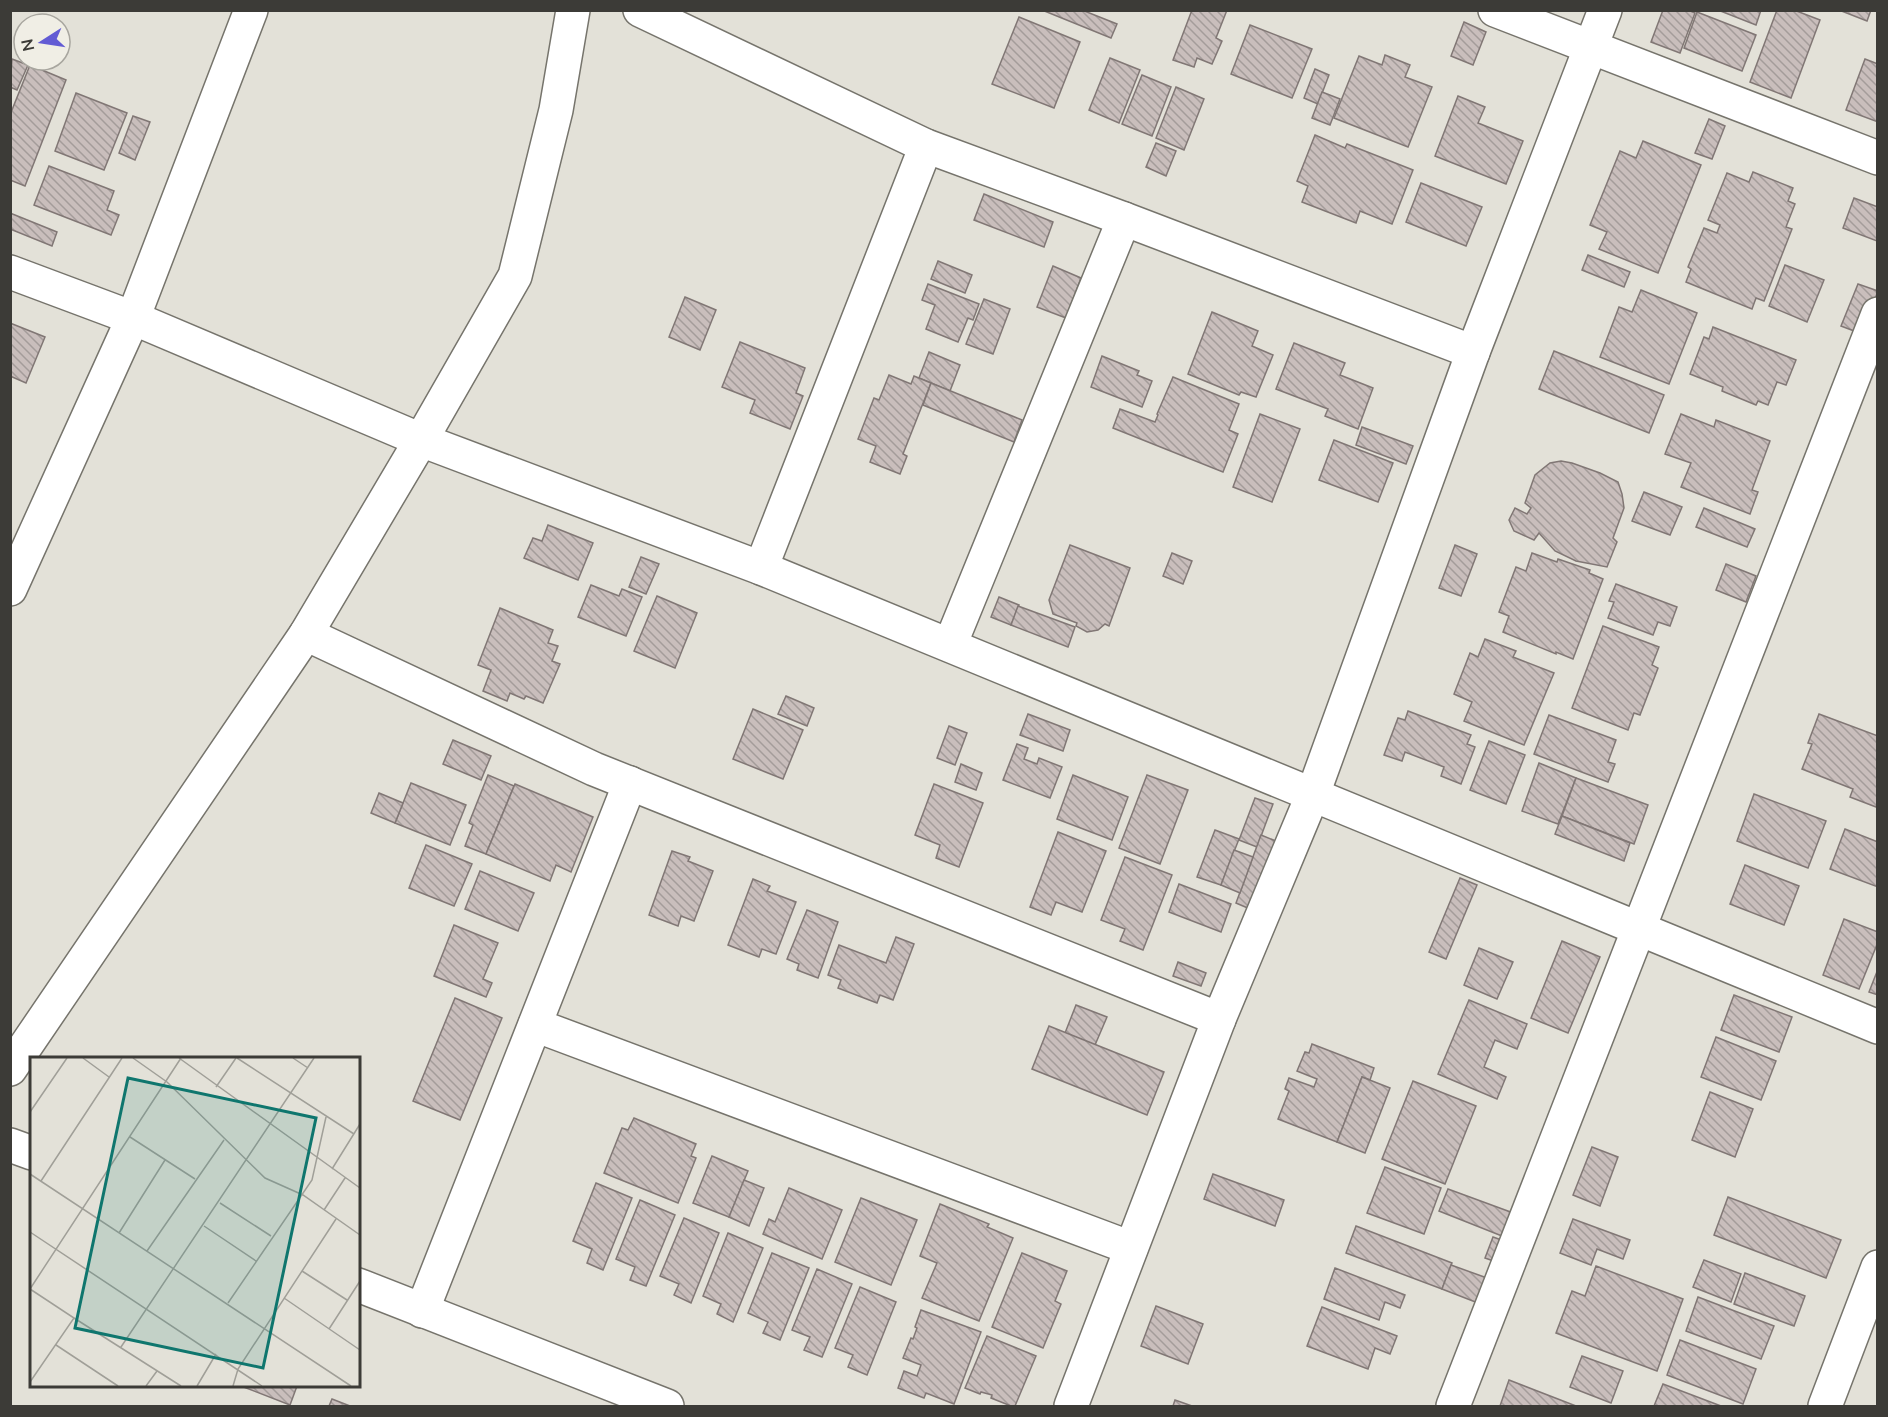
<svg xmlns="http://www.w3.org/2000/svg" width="1888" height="1417" viewBox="0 0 1888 1417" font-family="'Nunito Sans',sans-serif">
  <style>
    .building { fill: url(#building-back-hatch); stroke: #817775; stroke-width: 1.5 }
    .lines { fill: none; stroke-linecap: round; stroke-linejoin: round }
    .street-casing { stroke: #76746c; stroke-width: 36 }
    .street { stroke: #fff; stroke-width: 33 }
    .inset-road { fill: none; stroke: #a09f98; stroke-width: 1.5 }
    .view { fill: #0f766e; fill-opacity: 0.15; stroke: #0f766e; stroke-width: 3 }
    .inset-edge { fill: none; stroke: #3c3b37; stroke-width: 3 }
  </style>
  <defs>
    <pattern id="building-back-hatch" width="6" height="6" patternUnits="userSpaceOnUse" patternTransform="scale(1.5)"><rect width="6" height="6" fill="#c9bebc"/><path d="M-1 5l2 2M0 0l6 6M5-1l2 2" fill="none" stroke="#a49c9a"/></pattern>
  </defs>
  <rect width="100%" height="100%" fill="#e3e1d8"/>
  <!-- building -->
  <g class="building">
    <path d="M1042 10H1082L1117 24 1111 38Z"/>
    <path d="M1192 10H1227L1216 38 1222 41 1212 64 1197 58 1194 67 1173 60Z"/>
    <path d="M1663 10H1688L1695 13 1680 53 1651 42Z"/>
    <path d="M1718 10H1761L1756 25Z"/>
    <path d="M1777 10H1794L1820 20 1791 98 1750 82Z"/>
    <path d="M1839 10H1871L1867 21Z"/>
    <path d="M1697 12 1756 35 1742 71 1684 48Z"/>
    <path d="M1019 17 1080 42 1054 108 992 84Z"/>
    <path d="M1464 22 1486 32 1473 65 1451 56Z"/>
    <path d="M1250 25 1312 49 1292 98 1231 74Z"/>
    <path d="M1385 55 1410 65 1405 77 1432 87 1408 147 1334 118 1359 56 1382 65Z"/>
    <path d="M1110 58 1140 70 1119 123 1089 110Z"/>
    <path d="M12 59 28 65 17 90 10 87Z"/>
    <path d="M1865 59 1878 64V122L1846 110Z"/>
    <path d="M30 65 66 80 25 186 10 180V115Z"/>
    <path d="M1315 69 1329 75 1318 104 1304 98Z"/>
    <path d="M1142 75 1171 87 1152 136 1122 124Z"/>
    <path d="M1176 87 1204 99 1184 150 1156 138Z"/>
    <path d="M1322 92 1340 99 1330 125 1312 118Z"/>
    <path d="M76 93 127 113 104 170 55 151Z"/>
    <path d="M1458 96 1485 107 1478 123 1523 141 1506 184 1435 156Z"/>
    <path d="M133 116 150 122 135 160 119 153Z"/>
    <path d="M1709 119 1725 126 1712 159 1695 153Z"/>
    <path d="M1315 135 1345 148 1347 144 1413 170 1392 224 1360 211 1356 223 1302 202 1308 186 1297 181Z"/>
    <path d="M1643 141 1701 165 1658 273 1599 249 1607 232 1590 225 1620 151 1636 158Z"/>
    <path d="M1156 143 1176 151 1166 176 1146 167Z"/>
    <path d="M49 166 114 191 107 210 119 215 111 235 34 205Z"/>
    <path d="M1753 172 1793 188 1788 201 1795 204 1786 227 1792 229 1764 301 1756 298 1752 309 1686 282 1691 269 1688 267 1704 228 1717 233 1720 225 1708 220 1727 173 1749 182Z"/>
    <path d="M1421 183 1482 207 1466 246 1406 222Z"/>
    <path d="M984 194 1053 222 1044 247 974 220Z"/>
    <path d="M1854 198 1878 207 1877 241 1843 228Z"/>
    <path d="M10 213 57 232 52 246 10 229Z"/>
    <path d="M1588 255 1630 272 1624 287 1582 270Z"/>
    <path d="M938 261 972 275 965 293 931 279Z"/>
    <path d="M1785 265 1824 280 1807 322 1769 306Z"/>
    <path d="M1053 266 1081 278 1066 318 1037 307Z"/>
    <path d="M928 284 979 304 973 320 968 318 958 342 926 329 935 305 922 300Z"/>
    <path d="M1858 284 1878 291 1862 334 1841 326Z"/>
    <path d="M1641 290 1697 313 1669 384 1600 357 1619 307 1632 312Z"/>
    <path d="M685 297 716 310 700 350 669 337Z"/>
    <path d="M984 299 1010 309 993 354 966 344Z"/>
    <path d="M1212 312 1258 331 1252 346 1273 355 1256 397 1241 392 1239 395 1188 374Z"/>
    <path d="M10 323 45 337 26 383 10 376Z"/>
    <path d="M1713 327 1796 360 1786 385 1777 382 1768 405 1758 401 1756 405 1722 391 1723 387 1690 374 1704 337 1709 339Z"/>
    <path d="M740 342 805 368 796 393 803 396 790 429 750 413 755 400 722 387Z"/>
    <path d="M1294 343 1345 363 1340 375 1373 388 1358 429 1325 416 1328 409 1276 389Z"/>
    <path d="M1554 351 1664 395 1649 433 1539 389Z"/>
    <path d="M929 352 960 365 950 391 919 378Z"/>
    <path d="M1102 356 1139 371 1137 375 1152 381 1142 407 1091 387Z"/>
    <path d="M889 375 911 384 914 376 931 383 903 454 907 456 900 474 870 462 876 446 858 439 874 398 879 400Z"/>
    <path d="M1173 377 1239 404 1229 430 1238 434 1223 472 1113 428 1120 409 1155 422 1158 415 1157 414Z"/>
    <path d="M931 383 1022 420 1014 442 923 405Z"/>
    <path d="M1260 414 1300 429 1272 502 1233 487Z"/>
    <path d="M1681 414 1714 427 1716 420 1770 441 1752 490 1758 492 1750 514 1681 487 1691 463 1665 454Z"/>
    <path d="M1362 427 1413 446 1406 464 1356 445Z"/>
    <path d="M1334 440 1393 463 1378 502 1319 480Z"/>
    <path d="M1561 461 1572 463 1600 473 1618 482 1622 494 1624 508 1613 538 1617 542 1607 567 1576 561 1555 551 1539 533 1534 540 1514 531 1509 520 1515 508 1527 514 1531 508 1525 503 1535 475 1550 463Z"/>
    <path d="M1644 492 1682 507 1670 535 1632 521Z"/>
    <path d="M1704 508 1755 529 1747 547 1696 527Z"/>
    <path d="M548 525 593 543 578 580 524 558 533 538 542 541Z"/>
    <path d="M1070 545 1130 568 1109 626 1105 624 1098 630 1087 632 1076 626 1077 623 1053 614 1049 600Z"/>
    <path d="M1455 545 1477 554 1461 596 1439 588Z"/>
    <path d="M1172 553 1192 561 1183 584 1163 576Z"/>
    <path d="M1532 553 1557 562 1558 559 1590 570 1589 573 1603 579 1573 659 1556 652V654L1503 632 1509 616 1499 612 1516 567 1526 571Z"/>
    <path d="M641 557 659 564 646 594 629 587Z"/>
    <path d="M1726 564 1756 576 1746 602 1716 590Z"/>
    <path d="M1616 584 1677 607 1670 626 1658 622 1653 635 1608 618 1614 602 1609 601Z"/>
    <path d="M591 585 619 596 622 589 642 597 626 636 578 617Z"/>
    <path d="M657 596 697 613 675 668 634 651Z"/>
    <path d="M999 597 1019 605 1011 625 991 617Z"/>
    <path d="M1018 606 1075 627 1068 647 1011 625Z"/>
    <path d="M500 608 553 630 548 643 558 646 552 661 560 664 543 703 526 696 524 699 510 693 507 701 483 691 491 670 478 665Z"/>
    <path d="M1603 626 1659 647 1652 665 1658 668 1640 715 1634 713 1628 730 1572 708Z"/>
    <path d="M1485 639 1516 651 1513 657 1554 673 1524 745 1464 721 1472 702 1454 694 1470 653 1478 657Z"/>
    <path d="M786 696 814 708 807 726 778 714Z"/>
    <path d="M753 709 803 730 783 779 733 759Z"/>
    <path d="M1408 711 1471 735 1467 744 1475 747 1461 784 1441 776 1444 767 1405 752 1402 761 1384 755 1398 718 1405 720Z"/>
    <path d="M1028 714 1070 730 1063 751 1020 735Z"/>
    <path d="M1819 714 1878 736V802L1876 807 1850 797 1853 789 1802 769 1812 744 1808 743Z"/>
    <path d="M1549 715 1616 740 1608 762 1615 764 1608 782 1534 754Z"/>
    <path d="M949 726 967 733 955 765 937 758Z"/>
    <path d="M453 740 491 756 481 780 443 764Z"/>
    <path d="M1489 741 1525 755 1506 804 1470 790Z"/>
    <path d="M1017 744 1028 748 1024 759 1037 764 1039 758 1062 767 1050 798 1003 780Z"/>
    <path d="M1539 763 1576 778 1558 824 1522 811Z"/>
    <path d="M961 764 982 773 976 790 955 782Z"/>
    <path d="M488 775 514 786 486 854 465 846 473 825 469 823Z"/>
    <path d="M1073 775 1128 797 1112 840 1057 819Z"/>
    <path d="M1147 775 1188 790 1160 864 1119 848Z"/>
    <path d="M1576 778 1648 805 1634 844 1562 816Z"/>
    <path d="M411 783 466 805 450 845 395 823Z"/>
    <path d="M515 784 593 817 571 872 556 865 550 881 486 854Z"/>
    <path d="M934 784 983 803 959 867 936 858 940 845 915 835Z"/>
    <path d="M379 793 403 803 395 823 371 813Z"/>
    <path d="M1754 794 1826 821 1808 868 1737 841Z"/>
    <path d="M1255 798 1273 804 1257 847 1239 840Z"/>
    <path d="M1562 816 1630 843 1624 861 1555 834Z"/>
    <path d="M1845 829 1878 842V887L1830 869Z"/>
    <path d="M1215 830 1239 839 1221 885 1197 877Z"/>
    <path d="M1058 832 1106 851 1082 912 1056 902 1051 915 1030 907Z"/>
    <path d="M1261 835 1283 844 1257 912 1236 903Z"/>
    <path d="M426 845 472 864 454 906 409 888Z"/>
    <path d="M1234 850 1253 857 1240 893 1221 885Z"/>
    <path d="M672 851 690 857 688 861 713 871 694 921 681 916 678 926 649 915Z"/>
    <path d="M1125 857 1172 875 1143 950 1120 941 1125 929 1101 920Z"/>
    <path d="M1745 865 1799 886 1784 925 1730 904Z"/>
    <path d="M480 871 534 893 518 931 465 909Z"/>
    <path d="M1460 878 1477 885 1446 959 1429 952Z"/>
    <path d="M753 879 770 886 767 891 796 902 776 954 762 949 759 957 728 945Z"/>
    <path d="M1179 884 1231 904 1221 932 1169 912Z"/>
    <path d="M807 910 838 922 818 978 797 970 799 964 787 959Z"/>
    <path d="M1844 919 1878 932V942L1859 989 1823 975Z"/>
    <path d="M454 925 498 943 483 979 492 983 486 997 434 976Z"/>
    <path d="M896 937 914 944 893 1000 880 995 877 1003 838 988 841 980 828 975 839 945 886 963Z"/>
    <path d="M1562 941 1600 957 1568 1033 1531 1018Z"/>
    <path d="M1479 948 1513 962 1497 999 1464 985Z"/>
    <path d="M1178 962 1206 973 1201 986 1173 976Z"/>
    <path d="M1878 969V995L1869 992Z"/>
    <path d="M1734 995 1792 1017 1779 1052 1721 1030Z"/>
    <path d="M455 998 502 1018 460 1120 413 1101Z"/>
    <path d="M1469 1000 1527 1024 1517 1049 1495 1040 1484 1067 1506 1077 1497 1099 1438 1074Z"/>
    <path d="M1076 1005 1107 1017 1095 1045 1065 1033Z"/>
    <path d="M1049 1026 1164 1072 1147 1115 1032 1069Z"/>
    <path d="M1716 1037 1776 1061 1761 1100 1701 1077Z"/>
    <path d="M1312 1044 1374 1068 1370 1080 1362 1077 1337 1142 1278 1119 1289 1091 1285 1089 1289 1078 1314 1087 1317 1079 1297 1071 1305 1052 1309 1053Z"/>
    <path d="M1362 1077 1390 1088 1365 1153 1337 1142Z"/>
    <path d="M1413 1081 1476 1106 1445 1184 1382 1159Z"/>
    <path d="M1710 1092 1753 1109 1735 1157 1692 1140Z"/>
    <path d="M634 1118 696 1144 691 1156 696 1158 678 1203 604 1173 622 1128 628 1130Z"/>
    <path d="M1592 1147 1618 1157 1600 1206 1573 1195Z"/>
    <path d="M712 1156 748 1171 729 1217 693 1203Z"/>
    <path d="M1385 1167 1441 1188 1424 1234 1367 1213Z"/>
    <path d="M1213 1174 1284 1200 1275 1226 1204 1199Z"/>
    <path d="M744 1180 764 1188 749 1226 729 1217Z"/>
    <path d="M596 1183 632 1198 603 1270 587 1263 592 1249 573 1241Z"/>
    <path d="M789 1188 842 1210 822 1259 763 1234 769 1219 775 1222Z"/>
    <path d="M1448 1189 1516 1214 1507 1238 1439 1211Z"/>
    <path d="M1728 1197 1841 1240 1826 1278 1714 1235Z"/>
    <path d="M861 1198 917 1220 891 1285 835 1262Z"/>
    <path d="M640 1200 675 1215 646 1286 630 1280 635 1267 616 1259Z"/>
    <path d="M940 1204 989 1224 987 1227 1013 1238 979 1321 922 1298 937 1263 920 1256Z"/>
    <path d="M684 1218 719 1233 691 1303 674 1295 679 1284 660 1276Z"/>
    <path d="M1573 1219 1630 1240 1623 1259 1597 1249 1591 1265 1560 1253Z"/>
    <path d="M1356 1226 1452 1263 1442 1289 1346 1253Z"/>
    <path d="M728 1233 763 1248 733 1322 717 1314 721 1304 703 1296Z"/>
    <path d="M1493 1237 1510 1243 1502 1264 1485 1258Z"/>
    <path d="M772 1253 809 1268 780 1340 763 1333 768 1322 748 1313Z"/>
    <path d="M1022 1253 1067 1271 1055 1301 1061 1304 1043 1348 992 1327Z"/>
    <path d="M1704 1260 1741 1274 1731 1302 1693 1287Z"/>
    <path d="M1451 1265 1487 1278 1478 1303 1442 1289Z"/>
    <path d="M1596 1266 1683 1299 1657 1371 1556 1333 1572 1291 1585 1296Z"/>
    <path d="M1335 1268 1405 1295 1400 1308 1385 1302 1379 1320 1324 1299Z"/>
    <path d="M817 1269 852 1284 822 1357 804 1350 810 1337 792 1330Z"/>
    <path d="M1745 1273 1805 1296 1794 1326 1734 1304Z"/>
    <path d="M860 1287 896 1302 867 1375 848 1367 853 1355 835 1348Z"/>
    <path d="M1698 1297 1774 1326 1761 1359 1686 1331Z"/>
    <path d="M1156 1306 1203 1324 1188 1364 1141 1346Z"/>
    <path d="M1322 1307 1397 1336 1390 1354 1375 1348 1368 1369 1307 1346Z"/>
    <path d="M921 1310 981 1332 954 1404 926 1393 924 1398 898 1388 904 1371 917 1376 921 1365 903 1358 911 1338 913 1339 917 1328 915 1327Z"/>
    <path d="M987 1336 1036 1356 1015 1406H1011L991 1398 992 1395 981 1392 980 1394 965 1388Z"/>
    <path d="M1680 1340 1756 1369 1743 1404 1667 1375Z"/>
    <path d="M1582 1356 1623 1371 1611 1403 1570 1387Z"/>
    <path d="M1509 1380 1576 1406H1500Z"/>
    <path d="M1663 1384 1721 1406H1654Z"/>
    <path d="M241 1386H297L290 1405Z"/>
    <path d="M332 1399 350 1406H329Z"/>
    <path d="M1175 1400 1192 1406H1173Z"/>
  </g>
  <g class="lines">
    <defs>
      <g id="street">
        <path d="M640 10 926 146 1124 219 1473 352"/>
        <path d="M1495 10 1878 158"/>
        <path d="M10 272 133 318 421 440 761 568 1878 1027"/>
        <path d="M761 568 926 146"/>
        <path d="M10 589 133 318 251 10"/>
        <path d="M306 634 594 769 1219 1019"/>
        <path d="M950 645 1124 219"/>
        <path d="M535 1025 1131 1248"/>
        <path d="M10 1069 306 634 421 440 515 276 556 110 573 10"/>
        <path d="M10 1145 32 1153"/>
        <path d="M358 1285 667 1406"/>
        <path d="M422 1311 630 783"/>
        <path d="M1071 1406 1219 1019 1313 794 1473 352 1605 10"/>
        <path d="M1453 1406 1878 314"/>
        <path d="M1825 1406 1878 1267"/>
      </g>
    </defs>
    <!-- street casing -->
    <use href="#street" class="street-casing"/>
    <!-- street -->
    <use href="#street" class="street"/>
  </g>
  <!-- overview -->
  <g transform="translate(30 1057)">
    <rect width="330" height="330" fill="#e3e1d8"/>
    <path class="inset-road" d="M53 1 79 20M103 1 137 25 235 121 273 138 330 178M149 1 330 131M207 1 324 77M263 1 278 11M186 30 206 1M0 55 37 1M100 80 165 122M302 112 330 67M0 117 321 329M11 124 92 1M190 146 241 179M294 153 315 121M174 169 226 204M0 175 232 329M89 176 135 103M117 194 194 83M272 214 317 243M0 232 151 1M254 241 330 293M198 246 282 123 296 60M44 261 151 329M299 272 330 224M26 288 88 329M91 290 284 1M0 325 44 261 0 232M116 329 127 314M167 329 186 297M203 329 208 312 306 162"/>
    <path class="view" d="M98 21 286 61 233 311 45 271Z"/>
    <rect width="330" height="330" class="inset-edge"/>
  </g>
  <!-- border -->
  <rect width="1888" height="1417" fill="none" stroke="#3c3b37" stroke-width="24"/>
  <!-- north arrow -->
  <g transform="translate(42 42) rotate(258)"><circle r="28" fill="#f0eee5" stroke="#a8a69f" stroke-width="1.5"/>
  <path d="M0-4.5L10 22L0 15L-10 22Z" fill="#625bd4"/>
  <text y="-9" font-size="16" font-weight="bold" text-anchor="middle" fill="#3c3b37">N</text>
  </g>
</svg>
